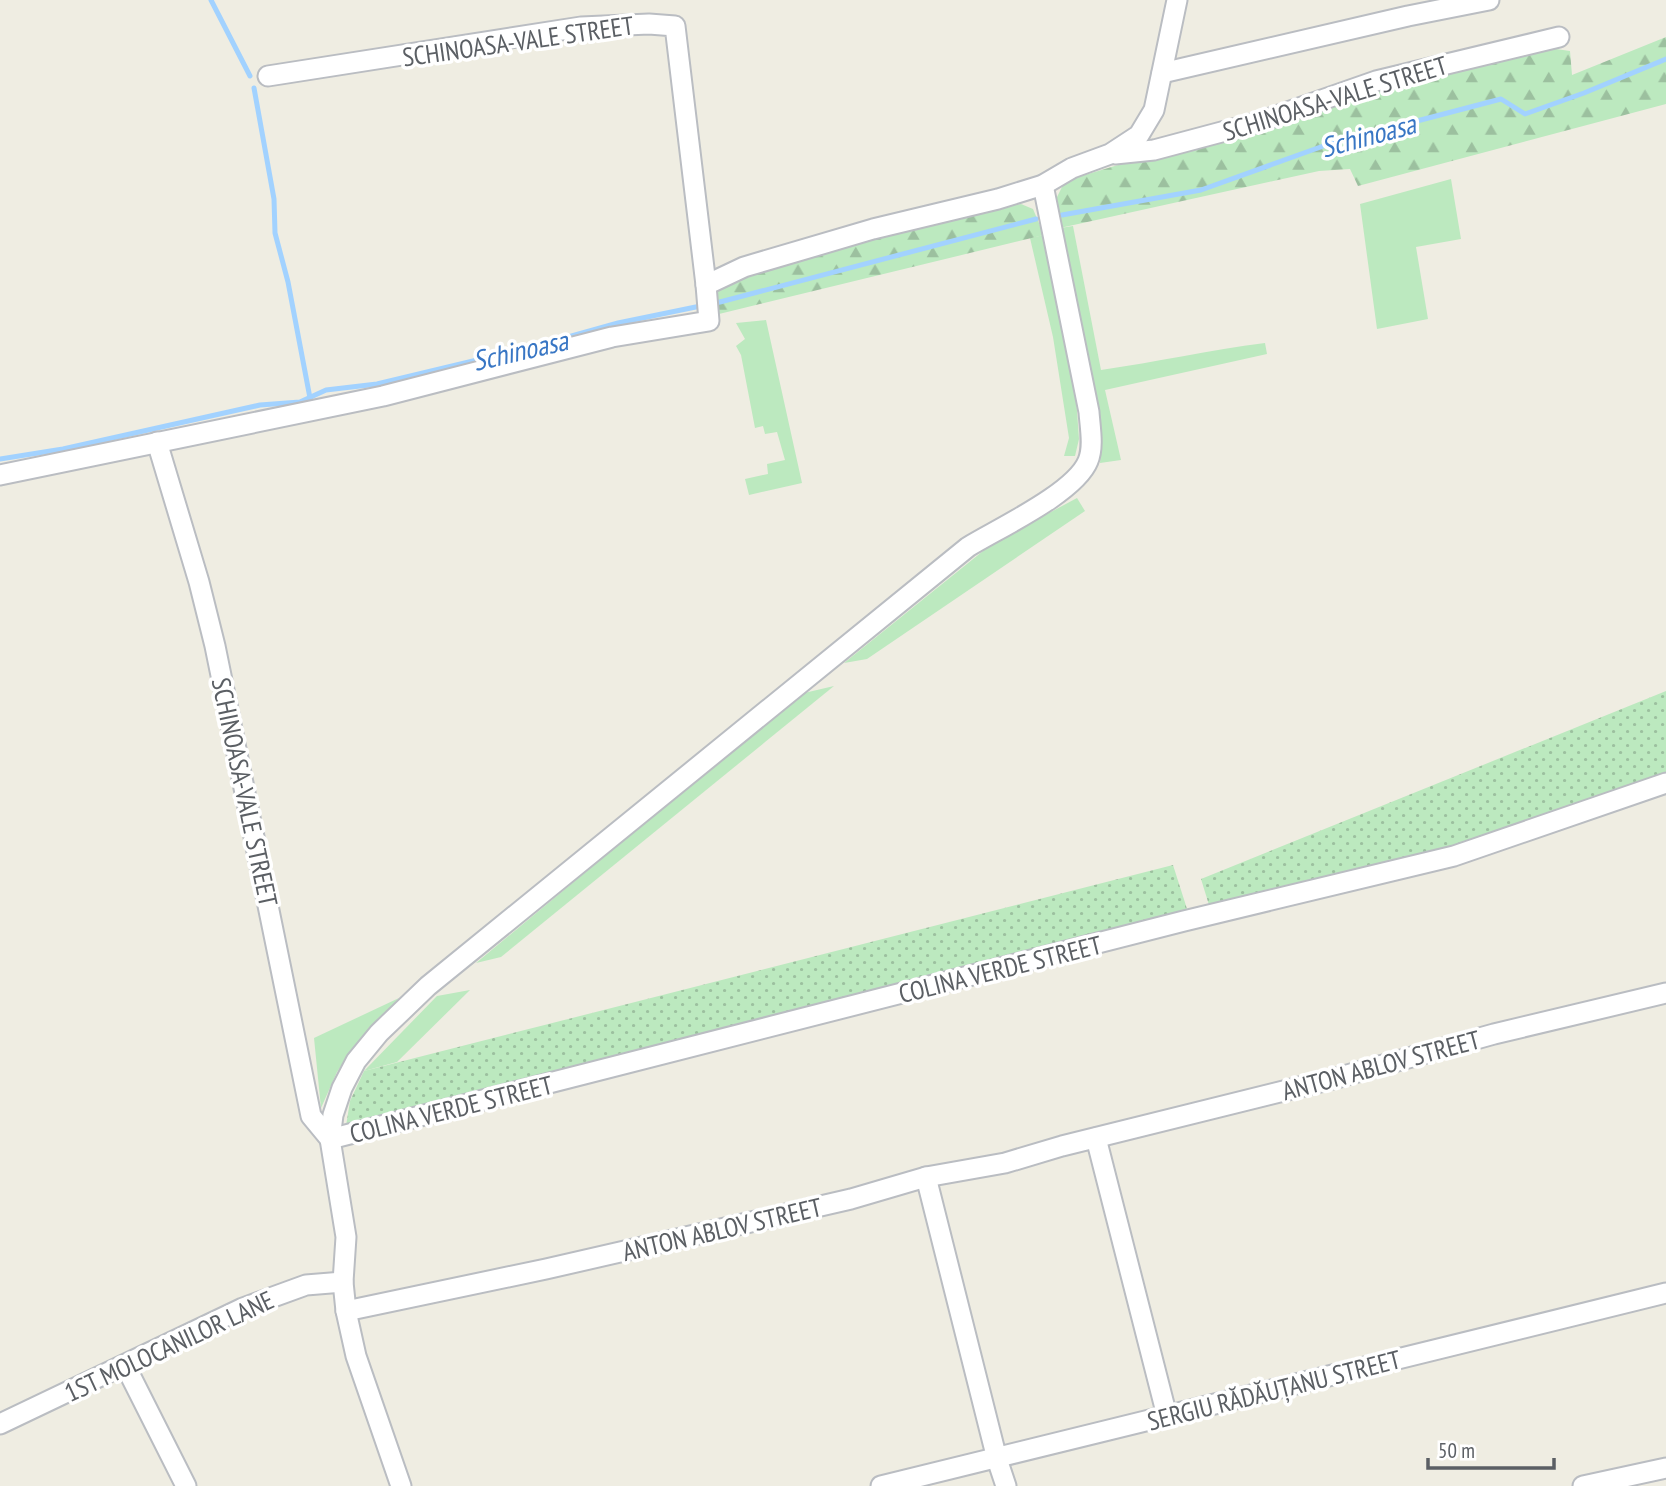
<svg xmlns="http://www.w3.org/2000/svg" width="1666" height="1486" viewBox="0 0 1666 1486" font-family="'PT Sans Narrow',sans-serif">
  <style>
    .grass { fill: #bce9bf }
    .forest { fill: url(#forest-firs) }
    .garden { fill: url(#garden-dots) }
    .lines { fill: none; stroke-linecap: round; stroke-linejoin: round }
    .stream { stroke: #a2d2ff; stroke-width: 5 }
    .minor-casing { stroke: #babdc2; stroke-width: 23 }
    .minor { stroke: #fff; stroke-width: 19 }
    .labels { text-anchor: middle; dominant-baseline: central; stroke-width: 7; stroke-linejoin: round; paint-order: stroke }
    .street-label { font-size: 26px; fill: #5b5f64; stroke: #fff }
    .water-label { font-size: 28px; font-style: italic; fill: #3876c4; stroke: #fff }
  </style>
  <defs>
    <pattern id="forest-firs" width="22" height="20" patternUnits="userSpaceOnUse" patternTransform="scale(1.75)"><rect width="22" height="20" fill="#bce9bf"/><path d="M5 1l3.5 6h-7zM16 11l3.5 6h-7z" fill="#9cc09f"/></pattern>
    <pattern id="garden-dots" width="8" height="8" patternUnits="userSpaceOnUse" patternTransform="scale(1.75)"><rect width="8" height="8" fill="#bce9bf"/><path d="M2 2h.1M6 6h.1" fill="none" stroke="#9cc09f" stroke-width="1.8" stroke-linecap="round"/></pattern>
  </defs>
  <rect width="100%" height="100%" fill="#efede2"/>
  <!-- grass -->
  <g class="grass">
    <path d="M1451 179 1461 239 1416 247 1428 319 1377 329 1360 204Z"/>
    <path d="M1073 226 1101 370C1156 362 1210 350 1265 343L1267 354 1105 390 1121 460 1100 463 1102 433 1060 228Z"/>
    <path d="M1044 235 1076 397 1079 439 1075 456H1064L1069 438 1053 337 1030 238Z"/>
    <path d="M766 320 802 483 749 495 745 479 768 474 767 464 785 460 777 432 765 434 763 426 755 428 741 355 736 346 745 339 736 323Z"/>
    <path d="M1077 498 1085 511 867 659 844 663 993 543Z"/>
    <path d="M834 686 501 957 476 963 800 694Z"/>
    <path d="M470 990 397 1062 364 1071 437 996Z"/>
    <path d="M399 998 352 1049 337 1072 321 1108 314 1038Z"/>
  </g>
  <!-- forest -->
  <g class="forest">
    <path d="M1666 37V104L1358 186 1350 169 1319 171 1060 228 1056 199 1065 181 1118 165 1207 143 1371 90 1549 48 1570 51 1572 75Z"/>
    <path d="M1021 204 1033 209 1044 235 719 314 712 296 723 283 919 225Z"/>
  </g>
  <!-- garden -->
  <g class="garden">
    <path d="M1666 691V773L1475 840 1209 905 1201 879Z"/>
    <path d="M1173 865 1188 912 346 1126 350 1101 364 1071Z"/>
  </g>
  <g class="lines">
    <!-- stream -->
    <g class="stream">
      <path d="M211 0 250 76"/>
      <path d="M254 88 274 199 275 233 288 282 310 398"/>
      <path d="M1062 215 1201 190 1329 144 1501 99 1525 114 1584 93 1666 59"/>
      <path d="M0 459 63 449 260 405 300 402 326 390 377 384 543 344 618 323 720 302 1036 219"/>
    </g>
    <defs>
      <g id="minor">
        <path d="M1162 73 1408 16 1489 0"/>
        <path d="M268 76 581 27 649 24 675 26 706 285"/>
        <path d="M1115 154 1154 150 1259 122 1376 81 1559 37"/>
        <path d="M157 442 199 582 215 646 311 1116 330 1139"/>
        <path d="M0 475 383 396 612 337 709 321 706 285 744 267 873 229 998 199 1043 185 1072 168 1110 154 1139 135 1154 110 1177 0"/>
        <path d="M1096 1138 1167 1416"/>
        <path d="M330 1139 1184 921 1454 856 1666 783"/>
        <path d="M926 1177 997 1459 1006 1486"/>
        <path d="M346 1311 546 1269 851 1199 926 1177 1005 1163 1062 1146 1340 1077 1494 1034 1666 993"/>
        <path d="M125 1365 186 1486"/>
        <path d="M0 1424 243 1308 306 1285 343 1282"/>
        <path d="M401 1486 356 1356 346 1311 343 1282 346 1237 330 1139 333 1115 342 1088 356 1061 379 1033 428 986 968 547C999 528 1075 493 1088 461 1094 447 1090 427 1089 412L1043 185"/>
        <path d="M881 1486 1666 1293"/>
        <path d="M1583 1486 1666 1468"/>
      </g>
    </defs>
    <!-- minor casing -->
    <use href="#minor" class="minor-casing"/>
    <!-- minor -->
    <use href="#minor" class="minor"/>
  </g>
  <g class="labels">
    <!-- street labels -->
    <g class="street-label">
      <text transform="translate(518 41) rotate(-8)">SCHINOASA-VALE STREET</text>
      <text transform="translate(1335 98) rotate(-17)">SCHINOASA-VALE STREET</text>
      <text transform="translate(245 792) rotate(78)">SCHINOASA-VALE STREET</text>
      <text transform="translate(1000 969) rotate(-14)">COLINA VERDE STREET</text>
      <text transform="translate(1381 1065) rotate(-15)">ANTON ABLOV STREET</text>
      <text transform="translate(451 1109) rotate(-14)">COLINA VERDE STREET</text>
      <text transform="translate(722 1229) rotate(-13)">ANTON ABLOV STREET</text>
      <text transform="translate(169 1346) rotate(-25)">1ST MOLOCANILOR LANE</text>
      <text transform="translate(1274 1390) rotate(-14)">SERGIU RĂDĂUȚANU STREET</text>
    </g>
    <!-- water labels -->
    <g class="water-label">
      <text transform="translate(1368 135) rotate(-15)">Schinoasa</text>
      <text transform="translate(520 350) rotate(-13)">Schinoasa</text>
    </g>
  </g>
  <!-- scale -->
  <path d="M1428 1458v10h126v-10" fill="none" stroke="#5b5f64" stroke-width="3.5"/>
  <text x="1438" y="1458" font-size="21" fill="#5b5f64" stroke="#ffffff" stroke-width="5" paint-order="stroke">50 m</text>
</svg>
